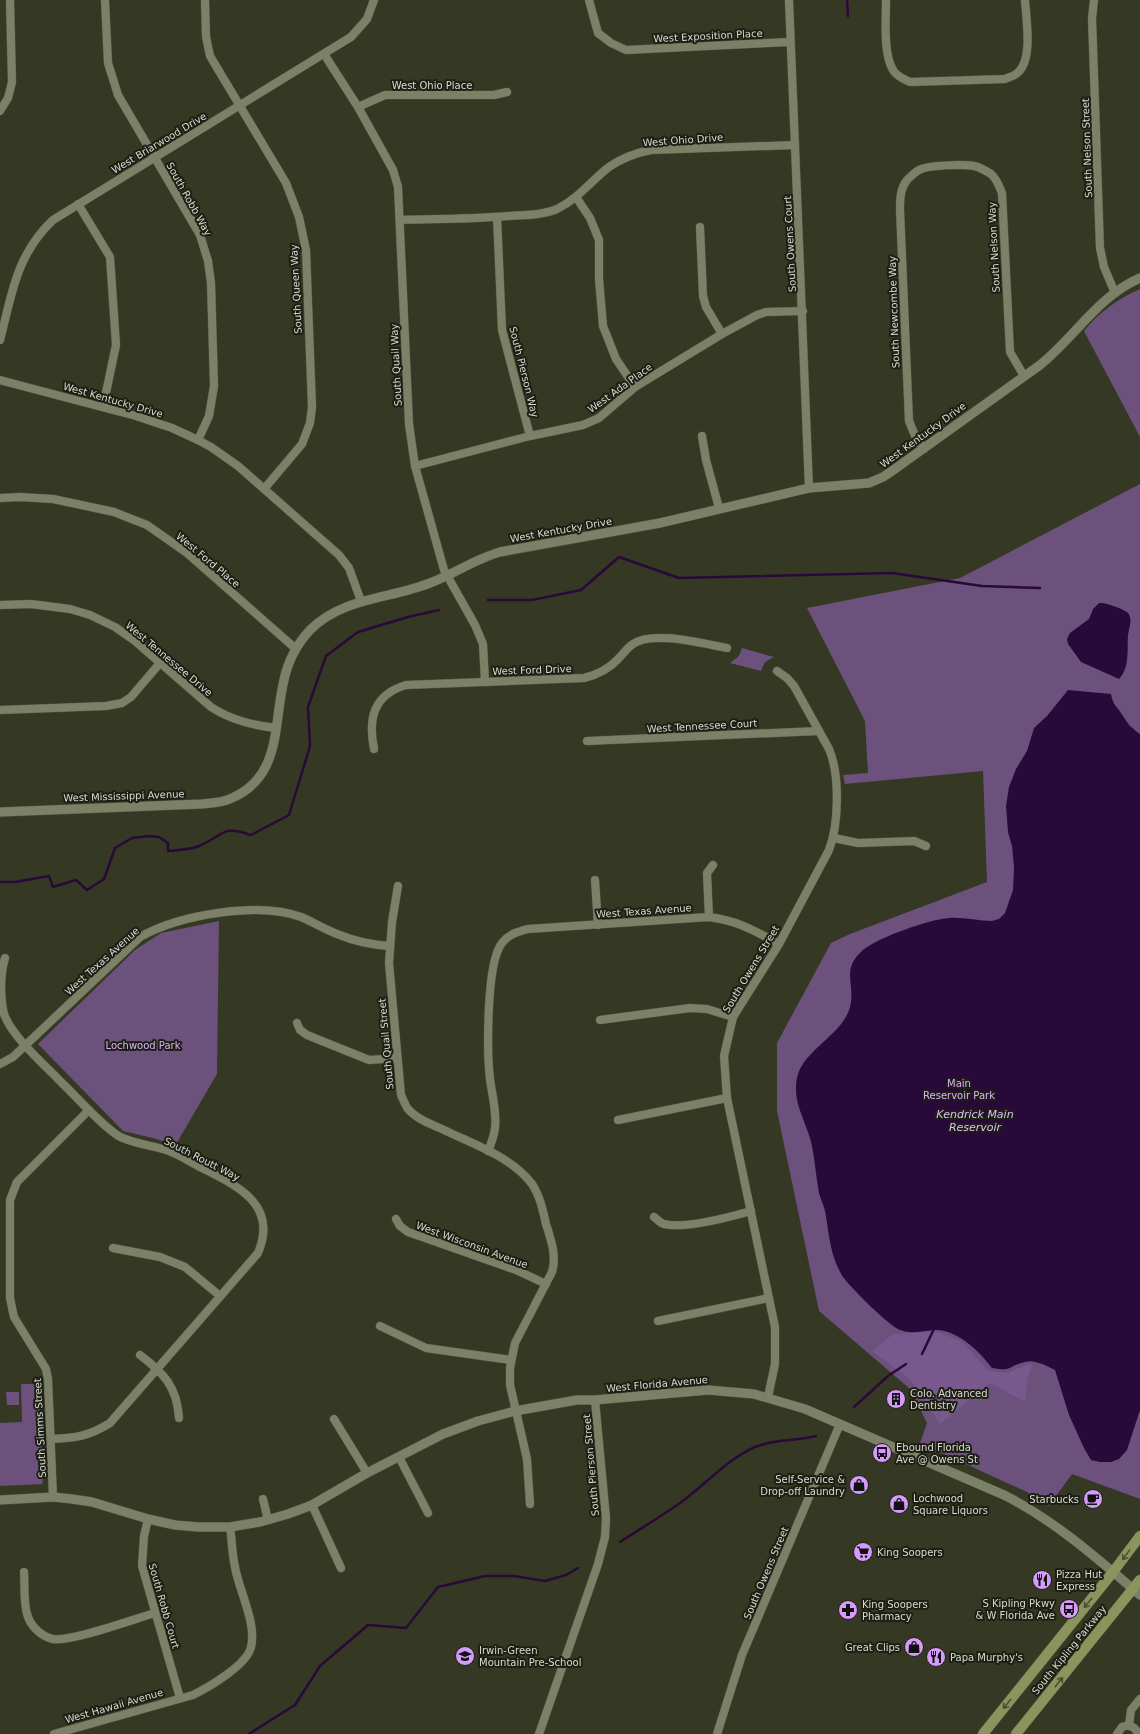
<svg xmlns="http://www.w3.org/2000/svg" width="1140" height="1734" viewBox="0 0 1140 1734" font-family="'DejaVu Sans',sans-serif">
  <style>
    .green { fill: #6b517c }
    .forest { fill: #79588d }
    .water { fill: #290939 }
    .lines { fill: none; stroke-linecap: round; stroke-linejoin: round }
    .stream { stroke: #290939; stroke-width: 2.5 }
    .minor-casing { stroke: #515441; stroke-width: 9 }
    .tertiary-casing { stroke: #515441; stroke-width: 10 }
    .primary-casing { stroke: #515441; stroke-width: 11 }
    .minor { stroke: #7c8067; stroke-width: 8 }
    .tertiary { stroke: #7c8067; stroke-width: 9 }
    .primary { stroke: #8c945e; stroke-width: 10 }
    .oneway { stroke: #494e32 }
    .labels { text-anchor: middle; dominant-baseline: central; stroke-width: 4; stroke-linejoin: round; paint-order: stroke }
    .street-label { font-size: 10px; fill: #d8dbcd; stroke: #1d1f15 }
    .park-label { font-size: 10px; fill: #dfaffe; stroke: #1d1f15 }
    .poi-label { font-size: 10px; fill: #d8dbcd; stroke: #1d1f15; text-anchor: start }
    .water-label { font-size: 11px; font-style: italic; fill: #e2bcfb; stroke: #1d1f15 }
  </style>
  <rect width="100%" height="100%" fill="#353822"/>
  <!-- green -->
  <g class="green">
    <path d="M1140 289V437L1084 331C1098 313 1119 298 1140 289Z"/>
    <path d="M1140 484V1499L1072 1474 1049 1506 1027 1492 920 1443 927 1423 910 1389 819 1311 777 1111V1043L831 943 850 934 987 882 983 771 845 784 843 775 868 773 865 721 807 608 960 578Z"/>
    <path d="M742 648 774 657 765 662 761 671 730 663 739 656Z"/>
    <path d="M219 921 217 1074 175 1146 157 1139 123 1131 38 1044 135 950 161 933Z"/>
    <path d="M21 1384H40L43 1479 42 1484 0 1486V1423L22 1422Z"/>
    <path d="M6 1392H19V1405H7Z"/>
  </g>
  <!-- forest -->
  <path class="forest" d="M938 1332 961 1341 989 1371 1008 1373 1026 1365H1032L1027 1380 1025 1402 990 1383 940 1424 910 1379 872 1351 893 1334Z"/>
  <!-- water -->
  <g class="water">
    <path d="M1099 603C1105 602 1124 609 1128 613 1133 619 1129 628 1128 635 1127 649 1130 668 1119 679L1081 662 1068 644 1067 639 1070 633 1089 619 1093 609Z"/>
    <path d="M1068 690 1111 694C1113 705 1115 704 1121 713 1129 725 1128 725 1140 734V1410L1127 1450 1119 1459 1111 1462H1100L1091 1460 1084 1448 1069 1415 1055 1370C1047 1366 1034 1359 1025 1362 1007 1366 1014 1372 992 1368 979 1351 960 1332 938 1330 925 1330 913 1335 900 1330 889 1326 851 1288 843 1277 831 1258 829 1237 826 1216 825 1208 821 1200 819 1193 816 1177 815 1161 812 1146 808 1126 795 1107 796 1087 796 1081 798 1072 801 1067 814 1045 843 1032 850 1007 856 984 840 970 863 950 877 938 930 919 949 918 963 917 978 921 992 921L999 919 1005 913 1013 890 1014 867 1012 846 1008 832 1006 806 1009 787 1016 769 1027 751 1034 728 1047 716Z"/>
  </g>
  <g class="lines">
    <!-- stream -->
    <g class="stream">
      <path d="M847 0 848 16"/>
      <path d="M488 600H532L581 590 619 557 679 578 892 573 982 586 1040 588"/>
      <path d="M0 882H15L49 876 53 887 76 880 87 890 104 879 115 848 132 838 149 836 159 837 168 843V851C178 850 190 850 199 846 224 836 221 824 251 835L289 815 310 746 308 707 326 656 358 632 408 617 439 610"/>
      <path d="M922 1354 933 1331"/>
      <path d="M854 1407 888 1376 906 1364"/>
      <path d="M620 1542C641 1528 664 1515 684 1500 708 1482 728 1459 755 1447 774 1439 796 1441 816 1436"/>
      <path d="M249 1734 295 1705 320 1666 368 1625 406 1628 438 1587 485 1576H514L545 1581 566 1575 578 1568"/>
    </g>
    <defs>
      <g id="minor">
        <path d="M105 0 108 63 118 95 200 235 208 261 211 283 214 386 209 416 198 440"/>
        <path d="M205 0 206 37 210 56 286 183 299 217 306 250 312 407 310 423 302 444 264 489"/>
        <path d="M589 0 598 33 611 43 626 50 790 42"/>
        <path d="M789 0 809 488"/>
        <path d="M886 0C886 19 883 54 893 70 897 77 904 79 910 82L1005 79C1008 77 1013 77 1016 74 1034 62 1026 19 1025 0"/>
        <path d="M1094 0 1092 18 1100 248 1104 267 1115 293"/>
        <path d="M324 54 358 107 393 170 398 187 409 424 415 466 444 570 475 625 483 644 485 682"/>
        <path d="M358 107 385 95H494L507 92"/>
        <path d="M0 111 8 98 12 82 10 0"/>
        <path d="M576 197 590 218 599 240V279L603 326 616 359 635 387"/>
        <path d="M78 204 110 257 116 345 103 407"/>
        <path d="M497 217 502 330 530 436"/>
        <path d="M400 220C436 219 473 219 509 216 525 215 543 215 557 209 578 199 592 180 609 167 622 158 635 153 651 150L795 145"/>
        <path d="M700 227 703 296 706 307 722 334"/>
        <path d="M0 340C12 294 16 255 53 220L351 37 367 19 374 0"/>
        <path d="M0 380 136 416 172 428 198 440 211 447 238 466 339 555 349 568 361 601"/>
        <path d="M702 436 706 460 719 508"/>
        <path d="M924 449 916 438 909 421 900 210C900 200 900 189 907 180 910 177 915 172 919 170 928 165 963 164 974 166 980 167 986 171 991 174 997 179 999 186 1002 193L1010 352 1024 376"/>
        <path d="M415 466 530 436 583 425 599 418 635 387 722 334 757 315 766 312 803 311"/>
        <path d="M0 498 20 497 53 499 114 512 147 525 187 553 296 649"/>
        <path d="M0 605 31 604 70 609 90 615 115 627 135 641 211 707C231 720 252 725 276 728"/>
        <path d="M0 710 106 706 122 703 131 697 160 663"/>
        <path d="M587 741 819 731"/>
        <path d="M374 749C368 719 373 695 406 685L584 678C596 675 609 669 618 659 623 654 627 648 633 644 652 630 704 644 727 648"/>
        <path d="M834 838 858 843 914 841 926 846"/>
        <path d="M595 880 598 925"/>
        <path d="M398 886 392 922 389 963 401 1095C403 1099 405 1105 408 1109 417 1119 430 1124 442 1129 472 1144 511 1156 532 1184 540 1196 543 1211 546 1224 551 1240 557 1256 552 1272L515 1343 510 1368V1385L527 1459 530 1504"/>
        <path d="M709 917 707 873 713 865"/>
        <path d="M5 958C0 974 0 997 4 1014 12 1037 45 1065 62 1083 80 1100 97 1121 117 1135 126 1142 154 1146 166 1150 179 1154 191 1163 204 1169 240 1187 278 1206 258 1253L110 1423C89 1436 76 1438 52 1439"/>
        <path d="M600 1020 690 1008 707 1009 733 1017"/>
        <path d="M297 1023 300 1030 307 1035 369 1060 397 1058"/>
        <path d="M0 1064 13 1057 140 937C179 915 258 901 301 917 313 922 324 929 337 934 354 941 371 945 390 946"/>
        <path d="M618 1120 727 1098"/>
        <path d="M488 1151C491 1144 494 1136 495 1128 497 1112 492 1095 490 1079 487 1053 486 963 502 943 509 934 517 932 528 929L709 917C739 921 753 930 779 944"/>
        <path d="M654 1217C657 1219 660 1223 664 1224 684 1229 730 1217 751 1211"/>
        <path d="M396 1219 400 1226 408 1232 516 1270 546 1284"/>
        <path d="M113 1248 160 1257 185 1267 220 1296"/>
        <path d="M658 1321 769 1298"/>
        <path d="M380 1326 426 1348 511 1360"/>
        <path d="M140 1355C164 1373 177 1387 179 1418"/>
        <path d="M768 1397 775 1364V1327L727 1098 724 1056 733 1017 779 944 829 850C839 824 840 775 829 749L794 686 787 678 777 671"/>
        <path d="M334 1419 367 1473"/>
        <path d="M399 1457 428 1513"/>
        <path d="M53 1497 48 1379 46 1369 14 1317 10 1298V1200L17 1182 89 1110"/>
        <path d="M263 1499 268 1520"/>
        <path d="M312 1505 341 1568"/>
        <path d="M148 1519 144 1536 142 1566 180 1698"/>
        <path d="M24 1572C25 1586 23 1604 28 1617 32 1628 43 1637 53 1639 71 1642 134 1619 155 1613"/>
        <path d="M1129 1725 1131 1710 1140 1699"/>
        <path d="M54 1734 193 1695C209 1687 247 1665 251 1647 257 1623 239 1591 235 1567 232 1554 232 1540 230 1527"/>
        <path d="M539 1734 598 1564 605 1537 606 1518 595 1400"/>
        <path d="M717 1734 742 1655 840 1424"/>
        <path d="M1117 1734 1122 1727C1129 1724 1136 1727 1138 1734"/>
      </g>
      <g id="tertiary">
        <path d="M0 812 202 804C212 803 222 803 232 798 282 776 273 725 284 680 288 661 297 644 310 630 343 597 390 599 430 583 454 574 475 559 500 552L660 523 809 488 869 483 883 477 892 471 1040 365C1075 337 1098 296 1140 278"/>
        <path d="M0 1500 53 1497 72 1499 92 1502 148 1519 175 1525 198 1527H230L260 1522 288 1514 312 1505 367 1473 443 1434 478 1421 515 1411 577 1400H595L708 1390 754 1394 805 1409 1004 1495C1054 1520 1098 1559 1140 1595"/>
      </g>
      <g id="primary">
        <path d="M983 1734 1113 1572 1140 1536"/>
        <path d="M1016 1734 1140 1580"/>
      </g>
    </defs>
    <!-- minor casing -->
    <use href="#minor" class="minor-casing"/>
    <!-- tertiary casing -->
    <use href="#tertiary" class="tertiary-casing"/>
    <!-- primary casing -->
    <use href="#primary" class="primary-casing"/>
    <!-- minor -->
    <use href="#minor" class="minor"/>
    <!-- tertiary -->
    <use href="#tertiary" class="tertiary"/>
    <!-- primary -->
    <use href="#primary" class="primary"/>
  </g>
  <!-- one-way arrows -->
  <defs><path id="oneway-shaft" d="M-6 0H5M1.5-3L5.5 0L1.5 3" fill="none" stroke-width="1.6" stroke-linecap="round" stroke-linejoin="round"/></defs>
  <g class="oneway">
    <use href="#oneway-shaft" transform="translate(1126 1555) rotate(126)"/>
    <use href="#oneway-shaft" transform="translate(1088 1603) rotate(129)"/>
    <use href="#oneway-shaft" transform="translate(1059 1682) rotate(-51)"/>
    <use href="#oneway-shaft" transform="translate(1007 1704) rotate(129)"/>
  </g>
  <!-- icons -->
  <defs>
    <symbol id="building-disc" viewBox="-11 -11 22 22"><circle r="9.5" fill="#d69bfa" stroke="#1d1f15"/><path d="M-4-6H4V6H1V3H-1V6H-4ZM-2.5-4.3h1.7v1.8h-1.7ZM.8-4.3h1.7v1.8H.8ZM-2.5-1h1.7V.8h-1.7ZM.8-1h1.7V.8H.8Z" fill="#111"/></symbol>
    <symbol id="bus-disc" viewBox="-11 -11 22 22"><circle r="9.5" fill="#d69bfa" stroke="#1d1f15"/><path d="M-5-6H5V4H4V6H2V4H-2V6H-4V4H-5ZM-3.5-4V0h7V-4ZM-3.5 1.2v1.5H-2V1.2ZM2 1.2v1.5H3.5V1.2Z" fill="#111"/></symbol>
    <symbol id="shop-disc" viewBox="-11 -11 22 22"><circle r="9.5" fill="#d69bfa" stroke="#1d1f15"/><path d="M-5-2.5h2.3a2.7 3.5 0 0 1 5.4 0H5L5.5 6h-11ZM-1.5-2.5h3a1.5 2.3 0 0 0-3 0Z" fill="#111"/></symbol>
    <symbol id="cafe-disc" viewBox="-11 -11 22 22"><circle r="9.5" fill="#d69bfa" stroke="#1d1f15"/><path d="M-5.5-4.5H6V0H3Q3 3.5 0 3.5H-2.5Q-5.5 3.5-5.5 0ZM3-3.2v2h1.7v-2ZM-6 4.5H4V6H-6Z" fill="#111"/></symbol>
    <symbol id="supermarket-disc" viewBox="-11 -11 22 22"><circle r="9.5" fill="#d69bfa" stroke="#1d1f15"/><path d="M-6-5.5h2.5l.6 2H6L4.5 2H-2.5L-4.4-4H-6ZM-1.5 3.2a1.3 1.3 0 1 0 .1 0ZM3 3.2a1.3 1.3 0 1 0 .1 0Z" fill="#111"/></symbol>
    <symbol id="restaurant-disc" viewBox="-11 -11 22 22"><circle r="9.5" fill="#d69bfa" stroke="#1d1f15"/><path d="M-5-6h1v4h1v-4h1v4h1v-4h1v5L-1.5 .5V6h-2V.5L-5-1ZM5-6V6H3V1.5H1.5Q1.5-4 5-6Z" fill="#111"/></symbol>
    <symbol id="pharmacy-disc" viewBox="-11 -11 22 22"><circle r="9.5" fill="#d69bfa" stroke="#1d1f15"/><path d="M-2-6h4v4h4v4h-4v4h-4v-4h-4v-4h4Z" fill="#111"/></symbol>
    <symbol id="school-disc" viewBox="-11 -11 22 22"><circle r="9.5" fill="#d69bfa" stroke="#1d1f15"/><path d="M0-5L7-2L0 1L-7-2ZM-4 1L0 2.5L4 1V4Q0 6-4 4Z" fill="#111"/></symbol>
  </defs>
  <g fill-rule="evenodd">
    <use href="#building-disc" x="885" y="1388" width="22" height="22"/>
    <use href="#bus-disc" x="871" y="1442" width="22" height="22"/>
    <use href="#shop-disc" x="848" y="1474" width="22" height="22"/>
    <use href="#cafe-disc" x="1082" y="1488" width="22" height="22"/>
    <use href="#shop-disc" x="888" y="1493" width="22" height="22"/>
    <use href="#supermarket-disc" x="852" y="1541" width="22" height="22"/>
    <use href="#restaurant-disc" x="1031" y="1569" width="22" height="22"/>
    <use href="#bus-disc" x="1058" y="1598" width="22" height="22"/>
    <use href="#pharmacy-disc" x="837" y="1599" width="22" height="22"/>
    <use href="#shop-disc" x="903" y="1636" width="22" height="22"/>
    <use href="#school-disc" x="454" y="1645" width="22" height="22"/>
    <use href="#restaurant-disc" x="925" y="1646" width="22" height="22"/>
  </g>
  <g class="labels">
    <!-- street labels -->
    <g class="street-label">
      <text transform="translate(708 36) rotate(-3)">West Exposition Place</text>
      <text x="432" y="85">West Ohio Place</text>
      <text transform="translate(683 140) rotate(-4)">West Ohio Drive</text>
      <text transform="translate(159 143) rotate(-31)">West Briarwood Drive</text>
      <text transform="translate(1087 148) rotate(-92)">South Nelson Street</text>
      <text transform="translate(189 199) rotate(61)">South Robb Way</text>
      <text transform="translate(790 244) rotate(-93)">South Owens Court</text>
      <text transform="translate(994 247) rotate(-93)">South Nelson Way</text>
      <text transform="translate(296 289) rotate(-93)">South Queen Way</text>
      <text transform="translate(894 312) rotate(-92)">South Newcombe Way</text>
      <text transform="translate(396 365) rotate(-93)">South Quail Way</text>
      <text transform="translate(524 372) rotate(76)">South Pierson Way</text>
      <text transform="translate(620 388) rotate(-36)">West Ada Place</text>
      <text transform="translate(113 400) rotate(16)">West Kentucky Drive</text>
      <text transform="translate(923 435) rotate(-36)">West Kentucky Drive</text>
      <text transform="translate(561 530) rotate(-10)">West Kentucky Drive</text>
      <text transform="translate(208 560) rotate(40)">West Ford Place</text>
      <text transform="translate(169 659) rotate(40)">West Tennessee Drive</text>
      <text transform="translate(532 670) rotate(-2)">West Ford Drive</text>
      <text transform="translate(702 726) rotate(-3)">West Tennessee Court</text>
      <text transform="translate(124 796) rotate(-2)">West Mississippi Avenue</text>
      <text transform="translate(644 911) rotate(-4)">West Texas Avenue</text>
      <text transform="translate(102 961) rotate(-42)">West Texas Avenue</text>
      <text transform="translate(751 969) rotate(-59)">South Owens Street</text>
      <text transform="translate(386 1044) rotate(-95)">South Quail Street</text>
      <text transform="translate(202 1159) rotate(27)">South Routt Way</text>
      <text transform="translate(472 1245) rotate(20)">West Wisconsin Avenue</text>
      <text transform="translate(657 1384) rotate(-5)">West Florida Avenue</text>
      <text transform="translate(40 1428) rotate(-93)">South Simms Street</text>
      <text transform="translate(591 1465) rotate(-95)">South Pierson Street</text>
      <text transform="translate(766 1573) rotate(-67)">South Owens Street</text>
      <text transform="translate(164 1606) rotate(74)">South Robb Court</text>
      <text transform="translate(1069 1650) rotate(-51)">South Kipling Parkway</text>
      <text transform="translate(114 1706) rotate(-16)">West Hawaii Avenue</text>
    </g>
    <!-- park labels -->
    <g class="park-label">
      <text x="143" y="1045">Lochwood Park</text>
      <text x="959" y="1083">Main<tspan x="959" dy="12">Reservoir Park</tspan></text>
    </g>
    <!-- poi labels -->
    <g class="poi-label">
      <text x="910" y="1393">Colo. Advanced<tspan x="910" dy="12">Dentistry</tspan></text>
      <text x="896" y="1447">Ebound Florida<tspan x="896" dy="12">Ave @ Owens St</tspan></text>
      <text x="845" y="1479" text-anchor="end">Self-Service &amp;<tspan x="845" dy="12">Drop-off Laundry</tspan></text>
      <text x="913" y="1498">Lochwood<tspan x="913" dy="12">Square Liquors</tspan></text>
      <text x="1079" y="1499" text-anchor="end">Starbucks</text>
      <text x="877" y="1552">King Soopers</text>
      <text x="1056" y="1574">Pizza Hut<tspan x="1056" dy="12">Express</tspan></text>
      <text x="1055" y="1603" text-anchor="end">S Kipling Pkwy<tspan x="1055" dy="12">&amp; W Florida Ave</tspan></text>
      <text x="862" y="1604">King Soopers<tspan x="862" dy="12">Pharmacy</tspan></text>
      <text x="900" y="1647" text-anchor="end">Great Clips</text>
      <text x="479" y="1650">Irwin-Green<tspan x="479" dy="12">Mountain Pre-School</tspan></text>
      <text x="950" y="1657">Papa Murphy's</text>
    </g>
    <!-- water labels -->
    <g class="water-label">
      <text x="975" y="1114">Kendrick Main<tspan x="975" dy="13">Reservoir</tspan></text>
    </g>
  </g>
</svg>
